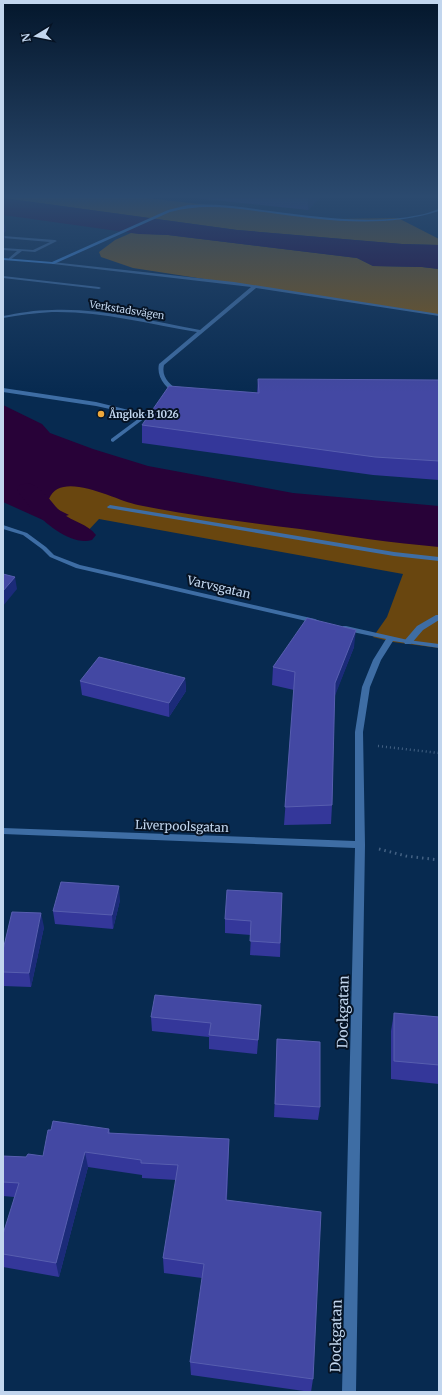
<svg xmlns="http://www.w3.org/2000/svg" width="442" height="1395" viewBox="0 0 442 1395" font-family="Merriweather,serif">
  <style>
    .green { fill: #69460f }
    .forest { fill: #855910 }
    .water { fill: #280238 }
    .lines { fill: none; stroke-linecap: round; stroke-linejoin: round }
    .canal { fill: #280238; fill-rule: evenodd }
    .path-far1 { stroke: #446284; stroke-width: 2.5; stroke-dasharray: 1 3; stroke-linecap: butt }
    .path { stroke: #446284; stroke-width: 3; stroke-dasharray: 1.5 4; stroke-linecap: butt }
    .lane { fill: #3e6da4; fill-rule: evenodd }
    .street { fill: #3e6da4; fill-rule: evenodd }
    .secondary { fill: #4291ea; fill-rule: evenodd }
    .wall { fill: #34379a }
    .shaded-wall { fill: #1b2b79 }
    .building { fill: #4348a3; stroke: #575eaf }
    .poi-dot { fill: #eea83c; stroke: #061324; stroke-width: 1.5 }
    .labels { text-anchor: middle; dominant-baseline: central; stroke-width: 4; stroke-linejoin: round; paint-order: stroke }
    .far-street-label { font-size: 10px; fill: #c2d6ee; stroke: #061324 }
    .far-poi-label { font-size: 10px; font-weight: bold; fill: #c2d6ee; stroke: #061324; text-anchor: start }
    .street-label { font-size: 12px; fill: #c2d6ee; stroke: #061324 }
    .near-street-label { font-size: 14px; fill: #c2d6ee; stroke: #061324 }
  </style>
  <rect width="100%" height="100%" fill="#072a50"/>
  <!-- green -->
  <path class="green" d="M17 480 439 520V648L393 642 373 637 387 617 403 574 99 519 84 535 55 519Z"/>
  <!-- forest -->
  <g class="forest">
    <path d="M3 198H147L331 219 398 218 439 239V245L402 244 237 230Z"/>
    <path d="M131 233 168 235 357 258 373 266 422 267 439 269V315L133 268 101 257 99 252 115 240Z"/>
  </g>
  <!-- water -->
  <g class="water">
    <path d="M3 198 237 230 402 244 439 245V269L422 267 373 266 357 258 168 235 139 234 3 215Z"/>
    <path d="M3 405 42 424 50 433 93 449 148 466 293 493 439 506V547C393 543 346 536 300 529 246 522 191 516 138 505 116 501 61 469 49 499L55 508 69 515 55 519 54 525 3 502Z"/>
  </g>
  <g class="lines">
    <!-- canal -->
    <path class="canal" d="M28 483C43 487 51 503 62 513 73 522 88 524 96 535L92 540C65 547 31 511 17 490L20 485Z"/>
    <!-- path-far1 -->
    <path class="path-far1" d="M378 746 439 753"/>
    <!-- path -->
    <path class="path" d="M379 849 406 856 439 860"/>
    <!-- lane -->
    <g class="lane">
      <path d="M3 236 55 240 57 241 35 252 22 251 10 260H9V258L17 251 3 250V248L33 250 50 242 3 238Z"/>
      <path d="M3 276 99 287 101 288 99 289 3 278Z"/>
      <path d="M3 388 96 402 149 415 113 442 111 441V439L142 416 96 406 3 392Z"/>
      <path d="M110 505 394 552 439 557V561L394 556 108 508 107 507Z"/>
      <path d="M436 615H439V620L423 630 411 644H405L404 642 405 640 417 626Z"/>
    </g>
    <!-- street -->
    <g class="street">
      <path d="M52 262 234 282 439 314V316L256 288 164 365C161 378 170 384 180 392L181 393 178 395C166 389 156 377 159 364L197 332C149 324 101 311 52 312 35 313 19 315 3 318V316C19 313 35 310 52 310 101 308 151 321 200 330L251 287 53 264H52Z"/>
      <path d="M3 525 27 533 46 547 54 555 80 565 315 619 319 621 315 623 76 568 50 557 42 549 23 535 3 529Z"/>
      <path d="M343 626H346L408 640 439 644V648L393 641 381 660 370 687 363 732 365 845 356 1392H342L355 848 3 834V828L355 841V732L362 687 373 660 386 639 343 630 342 628Z"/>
    </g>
    <!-- secondary -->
    <path class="secondary" d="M188 205C215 203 243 207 270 211 317 217 372 225 419 215 426 214 432 211 439 209V211C382 229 322 220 264 212 233 208 201 203 170 212L54 264 3 260V258L52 262 168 210Z"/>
  </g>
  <!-- wall -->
  <g class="wall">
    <path d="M195 198H319L308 210Z"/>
    <path d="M258 379 439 380V480L373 475 142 443V425L257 393Z"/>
    <path d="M354 647 334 697 332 805 331 824 284 825 294 690 272 685 273 667Z"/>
    <path d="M185 678 186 691 169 717 82 695 80 681Z"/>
    <path d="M282 893 280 957 250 955 251 935 225 933V919Z"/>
    <path d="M120 900 113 929 55 924 53 911Z"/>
    <path d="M44 927 31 987 3 986V950Z"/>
    <path d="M261 1005 257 1054 209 1049V1037L152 1031 151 1017Z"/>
    <path d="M394 1013 439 1017V1084L391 1079V1031Z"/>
    <path d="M277 1053 320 1107 318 1120 274 1117Z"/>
    <path d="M109 1129 110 1133 229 1139 227 1200 313 1379 311 1392 191 1375 190 1362 202 1278 164 1273 163 1258 176 1180 142 1178V1175L88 1167 59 1277 3 1267V1254L14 1197 3 1196V1156L26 1157 43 1156Z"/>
  </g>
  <!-- shaded-wall -->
  <g class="shaded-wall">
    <path d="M308 198H319L308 210Z"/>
    <path d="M5 224 6 231 4 233 5 240 3 241V225Z"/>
    <path d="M15 577 17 589 3 606V591Z"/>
    <path d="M356 630 354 647 333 701 335 683Z"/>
    <path d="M185 678 186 691 169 717V703Z"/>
    <path d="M119 886 120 900 113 929 112 915Z"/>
    <path d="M41 913 44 927 31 987 29 973Z"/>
    <path d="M229 1139V1154L226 1215V1200Z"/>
    <path d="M85 1152 88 1167 59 1277 56 1263Z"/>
  </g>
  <!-- building -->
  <g class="building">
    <path d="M258 379 439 380V461L375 457 142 425 169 386 259 393Z"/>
    <path d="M3 574 15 577 3 591Z"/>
    <path d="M307 618 356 630 335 683 332 805 285 807 295 672 273 667Z"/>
    <path d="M99 657 185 678 169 703 80 681Z"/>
    <path d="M61 882 119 886 112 915 53 911Z"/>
    <path d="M227 890 282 893 280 943 250 941 251 921 225 919Z"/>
    <path d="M12 912 41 913 29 973 3 972V950Z"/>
    <path d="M155 995 261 1005 258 1040 209 1035 211 1023 151 1017Z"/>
    <path d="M394 1013 439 1017V1065L394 1061Z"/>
    <path d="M277 1039 320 1042V1107L275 1104Z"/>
    <path d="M53 1121 109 1129 108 1133 229 1139 226 1200 321 1212 313 1379 190 1362 204 1264 163 1258 178 1165 141 1163V1160L85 1152 56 1263 3 1254V1234L19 1183 3 1182V1156L26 1157 28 1154 43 1156 48 1130H51Z"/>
  </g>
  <!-- sky -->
  <linearGradient id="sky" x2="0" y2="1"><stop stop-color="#04172c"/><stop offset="0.5" stop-color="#2b4a6f"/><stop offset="1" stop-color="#2b4a6f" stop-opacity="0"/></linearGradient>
  <rect width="442" height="393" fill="url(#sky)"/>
  <!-- markers -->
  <circle class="poi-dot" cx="101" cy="414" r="4"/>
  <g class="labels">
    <!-- far-street labels -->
    <g class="far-street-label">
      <text transform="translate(127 310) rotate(9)">Verkstadsvägen</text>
    </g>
    <!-- far-poi labels -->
    <g class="far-poi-label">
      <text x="109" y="414">Ånglok B 1026</text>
    </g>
    <!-- street labels -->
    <g class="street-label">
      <text transform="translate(219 587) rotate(13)">Varvsgatan</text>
      <text transform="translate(182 826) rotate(2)">Liverpoolsgatan</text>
    </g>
    <!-- near-street labels -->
    <g class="near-street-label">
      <text transform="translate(343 1012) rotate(-89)">Dockgatan</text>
      <text transform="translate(336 1336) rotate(-89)">Dockgatan</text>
    </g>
  </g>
  <!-- border -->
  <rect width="442" height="1395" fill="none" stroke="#c2d6ee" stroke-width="8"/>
  <!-- north arrow -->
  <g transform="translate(36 36) rotate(260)" stroke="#061324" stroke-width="3" paint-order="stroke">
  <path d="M0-3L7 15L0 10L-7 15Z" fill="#c2d6ee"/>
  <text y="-6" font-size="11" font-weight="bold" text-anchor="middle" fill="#c2d6ee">N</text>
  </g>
</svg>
